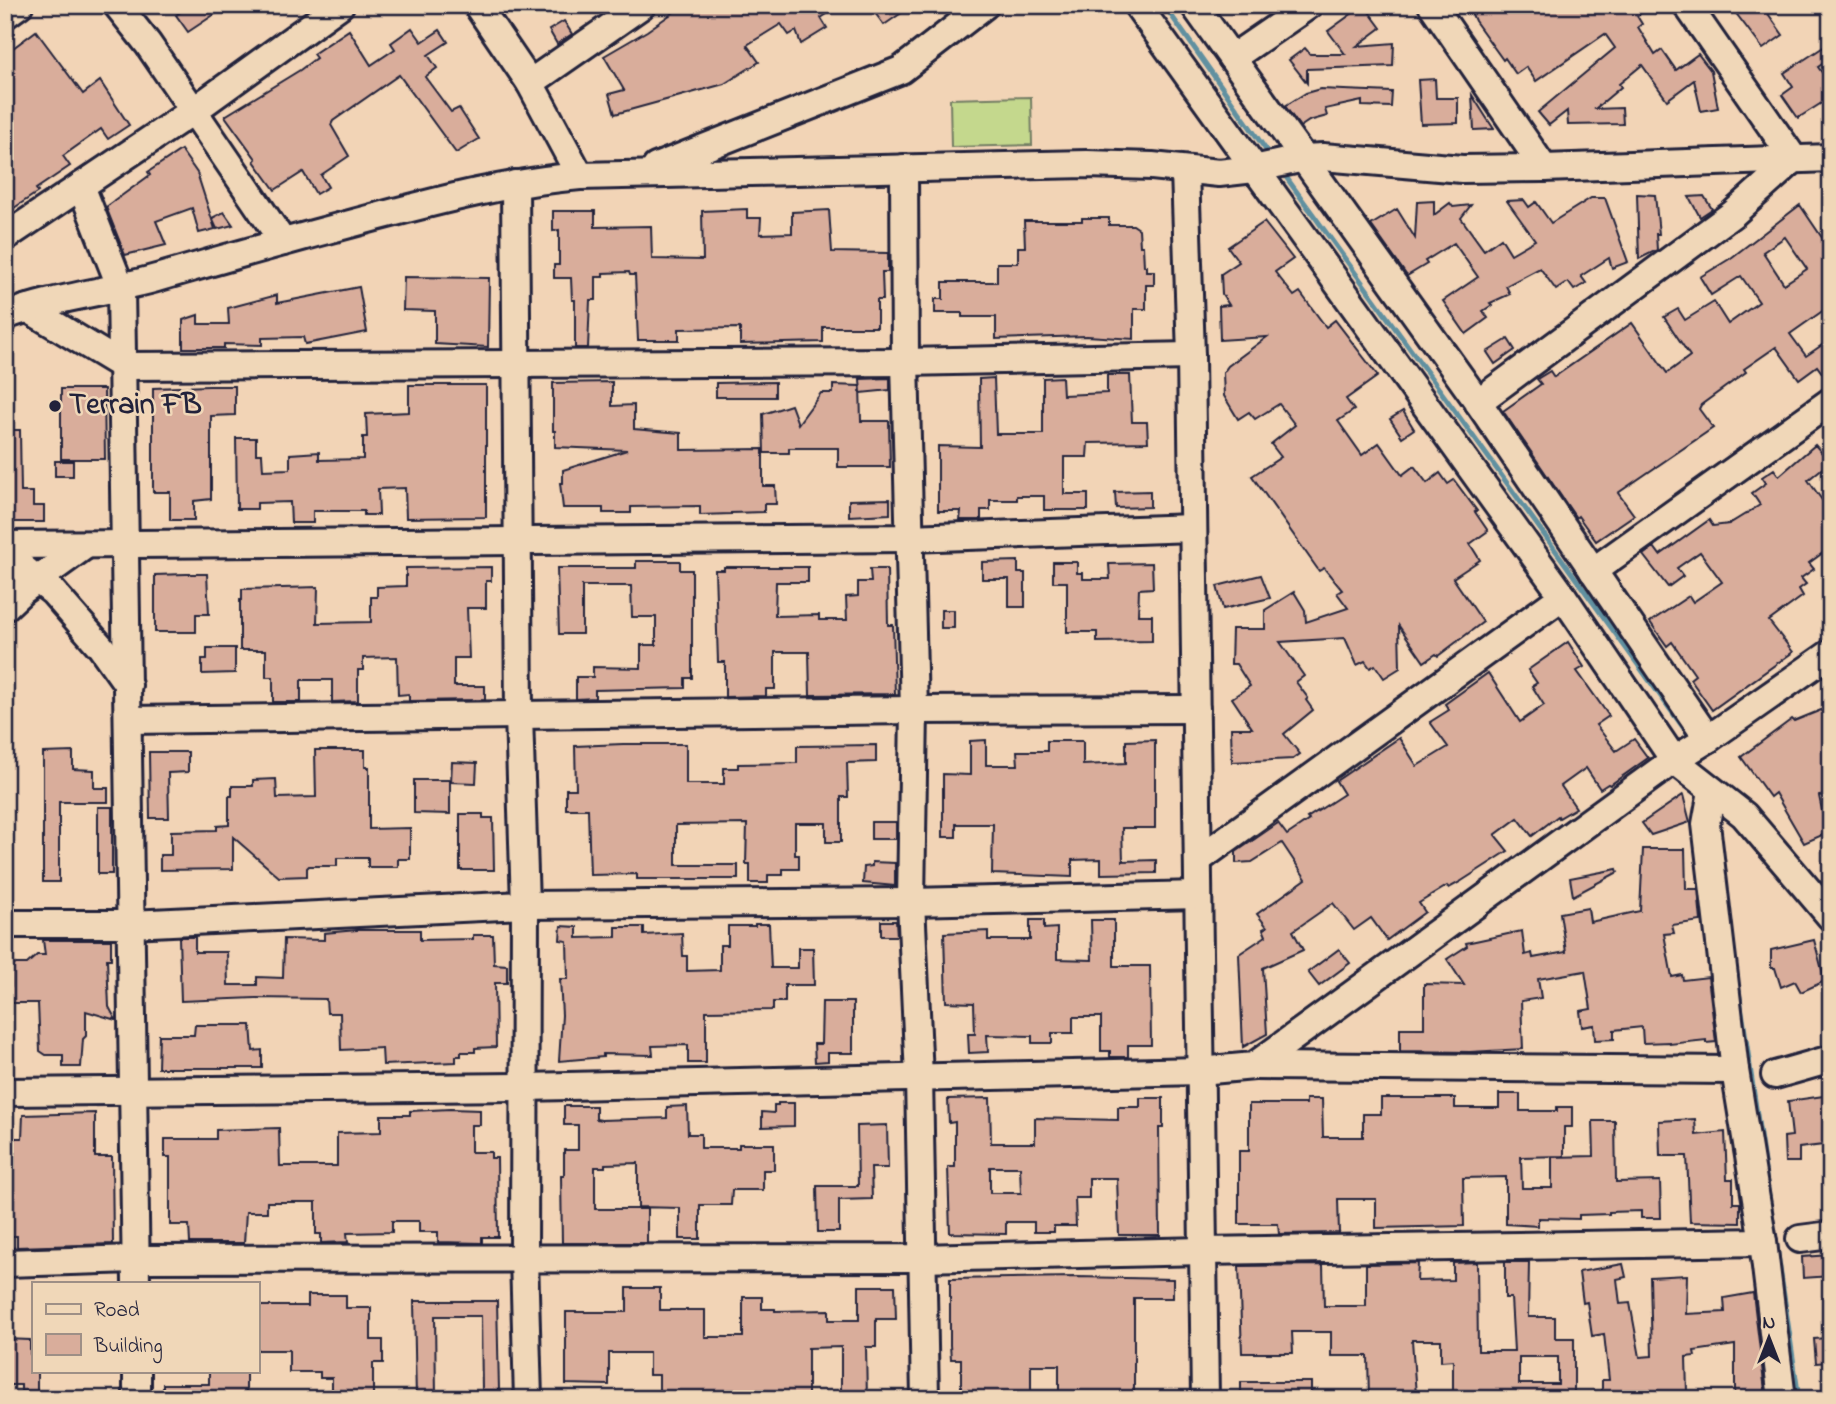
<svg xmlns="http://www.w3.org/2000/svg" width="1836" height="1404" viewBox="0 0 1836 1404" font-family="'Indie Flower',sans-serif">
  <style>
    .green { fill: #c4d88d; stroke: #737d64; stroke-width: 2 }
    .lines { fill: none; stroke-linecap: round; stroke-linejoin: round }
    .stream { stroke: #6090a0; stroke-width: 5 }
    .building { fill: #d9ad9b; stroke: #22223b; stroke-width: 2; fill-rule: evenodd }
    .minor-casing { stroke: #22223b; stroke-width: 32 }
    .minor { stroke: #f0d7b8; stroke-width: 26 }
    .poi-dot { fill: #22223b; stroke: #f0d7b8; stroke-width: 2.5 }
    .labels { text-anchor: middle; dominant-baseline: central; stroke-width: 5; stroke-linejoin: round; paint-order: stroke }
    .poi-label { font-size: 30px; font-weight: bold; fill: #22223b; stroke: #f0d7b8; text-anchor: start }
  </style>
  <rect width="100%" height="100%" fill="#f2d4b6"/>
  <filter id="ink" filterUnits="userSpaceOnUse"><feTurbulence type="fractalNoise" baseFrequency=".0143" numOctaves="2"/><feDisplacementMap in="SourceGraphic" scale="14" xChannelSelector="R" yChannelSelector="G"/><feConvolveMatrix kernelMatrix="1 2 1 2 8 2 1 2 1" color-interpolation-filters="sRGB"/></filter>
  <g filter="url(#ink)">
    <!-- green -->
    <path class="green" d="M1031 97 1032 145 951 147 950 99Z"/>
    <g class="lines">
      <!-- stream -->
      <g class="stream">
        <path d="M1164 5 1271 157"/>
        <path d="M1281 170 1693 741"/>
        <path d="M1739 991 1774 1231"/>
        <path d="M1776 1241 1799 1399"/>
      </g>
    </g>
    <!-- building -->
    <g class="building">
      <path d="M191 5H209L215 14 188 32 176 15Z"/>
      <path d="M684 5H841L821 18 827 28 801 44 796 31 789 35 781 24 747 45 759 62 724 84 615 114 609 94 624 90 604 56 647 31Z"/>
      <path d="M869 5H913L884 25Z"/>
      <path d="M1364 5 1381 28 1357 46 1394 43 1393 66 1307 69V83L1289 60 1305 48 1310 54H1345L1328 31Z"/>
      <path d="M1468 5H1652L1637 16 1642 24 1638 27 1655 55 1662 50 1676 70 1698 54 1711 71 1718 108 1701 111 1694 80 1667 100 1642 65 1619 84 1621 87 1595 109 1622 108 1623 124 1568 125 1567 111 1549 125 1538 112 1615 48 1605 34 1536 81 1526 67 1516 74 1505 58 1503 60 1475 21Z"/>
      <path d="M1745 5H1762L1783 35 1763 49 1735 12Z"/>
      <path d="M564 21 572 34 557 44 549 30Z"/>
      <path d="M412 28 422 42 440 30 448 42 428 55 437 68 425 77 451 112 459 108 479 139 456 153 399 75 333 121 331 125 349 156 321 175 328 187 316 194 303 172 275 190 254 161 256 159 225 116 300 70 316 58 313 54 349 30 371 65 395 49 391 43Z"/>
      <path d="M36 31 83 94 100 81 129 125 108 139 101 129 63 156 70 166 36 189 38 192 5 214V54Z"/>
      <path d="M1831 42V58L1818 67 1831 85V97L1798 118 1782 95 1793 87 1784 73Z"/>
      <path d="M1435 79 1436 98H1458V123L1421 124 1418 80Z"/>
      <path d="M1320 89 1392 92 1391 107 1362 106V101L1325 109 1327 116 1309 121 1300 127 1285 106 1306 93Z"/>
      <path d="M1472 95 1486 117 1494 129 1474 130Z"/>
      <path d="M181 150 197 173 215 229 199 233 192 208 156 221 166 245 125 255 106 207 150 175 148 172Z"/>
      <path d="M1637 194 1655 195 1659 234H1656L1657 250 1639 259Z"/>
      <path d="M1704 196 1712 209 1700 217 1689 197Z"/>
      <path d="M1591 198H1605L1628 262 1612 268 1609 258 1581 276 1586 283 1574 290 1568 282 1556 290 1540 268 1506 286 1510 294 1490 303 1492 305 1483 311 1488 318 1466 334 1443 301 1478 277 1454 243 1425 261 1427 264 1407 276 1371 225 1397 209 1415 238 1417 202 1434 201V215L1450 203 1453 207 1471 205 1461 218 1484 250 1501 238 1511 254 1535 240 1507 201 1524 200 1529 207 1536 202 1551 223Z"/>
      <path d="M1800 205 1823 239 1831 233V305L1790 334 1806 356 1831 339V385L1817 366 1799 379 1776 347 1744 369 1746 372 1701 405 1699 409 1713 428 1618 493 1634 515 1596 541 1578 516 1576 518 1503 411 1541 384 1537 379 1550 371 1554 377 1632 323 1667 373 1690 356 1664 317 1678 309 1685 320 1714 302 1728 324 1759 302 1741 276 1711 295 1700 277 1731 258ZM1785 237 1807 269 1784 284 1763 252Z"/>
      <path d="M747 209V218H761L760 234 792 233V212L829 210 832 252 888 253V272H882L883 300H877V327H823V342L740 344V328L679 329V340H638L635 275H630L629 272 603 273V277H596V300H590L588 348H575V300H572L571 278H554V265H559V230L553 231V211H595V227L651 226 652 259 703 260 702 211Z"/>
      <path d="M224 212 233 225 217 229 212 218Z"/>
      <path d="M1082 218H1109V225H1133L1139 229 1140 246H1143L1144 266H1146V271H1154V285H1146V309H1134V339L1087 336 996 339V317H962V313H935V299H943V282H997V263H1018V247H1025L1024 221H1082Z"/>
      <path d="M1264 222 1293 259 1275 272 1294 296 1300 292 1326 327 1335 320 1378 376 1346 399 1354 410 1338 421 1362 455 1379 443 1402 475 1414 466 1427 483 1440 473 1448 484 1454 480 1477 511 1475 512 1488 531 1470 544 1480 560 1453 578 1483 622 1438 656 1436 654 1424 662 1399 626 1400 668 1384 678 1375 665 1370 668 1365 661 1357 665 1345 638 1280 642 1304 676 1296 682 1308 698 1306 700 1313 710 1284 734 1300 754 1293 759 1232 762 1231 728H1252L1232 698 1250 686 1236 664H1231L1232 629H1265V610L1294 592 1305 610 1306 622 1348 608 1337 593 1342 590 1324 568 1319 571 1252 476 1281 457 1271 444 1295 425 1279 404 1255 419 1249 412 1238 419 1224 396 1223 373 1228 366 1267 337 1220 340 1219 306 1229 305 1222 294 1221 274 1239 262 1228 247Z"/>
      <path d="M404 277 489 278 488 347 435 344V311L403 310Z"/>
      <path d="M359 287 367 332 305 344 303 337 262 338V345L224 344V348H183V320L198 315V324H229L228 308 277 295V303Z"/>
      <path d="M1508 339 1515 350 1495 364 1487 352Z"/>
      <path d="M1107 375H1130L1132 422H1147L1148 442 1088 443 1087 457H1064V494H1088V510H1044V496H1017V500H990V510H981V520H960L961 511H938V446L980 447 979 379 994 378 996 434H1043V378L1062 377 1063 395 1107 393Z"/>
      <path d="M890 378V390L861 393 860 379Z"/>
      <path d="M612 382V406L634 405V429L681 433V450L763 449V486H775L776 504H764V512L731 513V514L700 515V506L631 507V513H603V508H563L560 483H563V470L627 450 555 447V431H553V383Z"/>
      <path d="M775 382V397H716V383Z"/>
      <path d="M409 385H486V517L406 518 405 488 378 489 379 515H364V511H313V523H291L290 502 257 503V509H237L236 438H256V454H262L263 470 290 469V454L319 452V460L363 459V437H367L366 414 409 412Z"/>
      <path d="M833 385 860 386 861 421H889L890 467H838V448H789V453H764L763 414 791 405 798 424 821 393H833Z"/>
      <path d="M209 386H235V415L211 416V499L194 501V520H170V492H153V388Z"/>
      <path d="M61 389H104L105 459H61Z"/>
      <path d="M1403 411 1414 429 1402 437 1390 419Z"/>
      <path d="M7 430H20L21 492H33V506H44V522H5Z"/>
      <path d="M1815 445 1830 462 1808 480 1831 513V547L1809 563 1814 569 1801 578 1806 584 1799 589 1803 596 1769 621 1793 652 1712 710 1690 679 1695 675 1672 642 1667 646 1650 622 1689 596 1693 602 1722 582 1700 552 1677 568 1683 576 1668 587 1643 555 1654 547 1660 555 1709 520 1713 526 1729 524 1760 505 1752 493 1766 483 1762 477 1774 469 1779 476Z"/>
      <rect x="55" y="461" width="18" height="15"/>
      <path d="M1150 491V507L1116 508 1115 492Z"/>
      <path d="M890 499V514L849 516V500Z"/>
      <path d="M636 561H680V570H692V678H685V688L595 690V698L576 699V677H593V667L641 668V645H656V617H632L631 586H582V634H559L557 568H636Z"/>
      <path d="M1018 561V573H1025V607H1009V579H982V562Z"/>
      <path d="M1053 562H1077V573H1083V579H1110L1109 564 1152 563 1153 588 1139 589 1138 615H1152V641L1097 642V632H1067V582H1053Z"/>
      <path d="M491 567V581H486V608H467L469 658H454V686H485V700L409 701V694L398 695 397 657 363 658V670H358V701L332 702V680H301V702H273V677H266V650H240V600H242V589L318 587 317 623 371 622V597H377V587L406 586V568Z"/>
      <path d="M724 567H808V582H776L775 616 819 615V620H847L846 597 858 596V582H871L870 569H887L888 625H893L895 694 810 695 809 652H775V689H766V696L725 697V662H718L715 570H724Z"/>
      <path d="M186 574H207L209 614H196V632H155V575Z"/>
      <path d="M1261 575 1270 598 1223 609 1217 586Z"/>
      <rect x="941" y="610" width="13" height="18"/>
      <path d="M1568 642 1584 667 1577 671 1609 716 1596 725 1616 751 1634 739 1648 758 1610 785 1608 784 1600 789 1586 768 1561 786 1576 808 1559 818 1558 816 1532 836 1518 818 1495 835 1508 851 1460 882 1449 888 1447 886 1419 903 1425 912 1387 940 1371 918 1354 930 1333 903 1293 931 1303 950 1263 968 1267 1034 1243 1047 1239 954 1266 936 1263 929 1267 927 1257 914 1306 879 1282 843 1252 862 1236 863V852L1278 823 1287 835 1309 820 1307 818 1344 794 1336 781 1399 738 1417 766 1448 747 1430 722 1449 710 1445 704 1488 673 1520 722 1544 705 1532 686 1537 683 1528 670Z"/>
      <path d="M207 648H235V673L202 674V659H207Z"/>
      <path d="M1831 706V790H1825L1826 795 1819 796 1827 833 1804 843 1775 793 1770 797 1741 757 1792 719 1794 721Z"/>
      <path d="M986 740V765H1018L1017 751H1047V741H1083V765L1126 763V741L1155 740V828H1122L1123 861 1156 860V873L1101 874V859L1072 860V877L992 874 993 824H956V837H943V774L970 775V741Z"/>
      <path d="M623 744H686V784H724V768H738V764L797 763V746L876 745V762L847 763 848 797H841V842H826V823H795V855H799V869H783V875H768V883H750V864H746L747 824 676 825V865H738V879H637V874L590 875 588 809H566V789H576L575 746Z"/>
      <path d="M315 750H365V767H369V829L410 828V859H398V867H368V858H337V866H309L307 868V876L279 877 233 837V869L160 870V855H171V831L217 830V826L229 825V796H232V786H253V780L276 779 277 798 316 797Z"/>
      <path d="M73 752V769L94 770V788H108V802H59V882H43V753Z"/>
      <path d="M149 752H188V772L168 773 169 818H150Z"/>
      <path d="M452 762 477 763 476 783 451 782Z"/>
      <path d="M414 780H450V814L414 813Z"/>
      <path d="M1683 795 1690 822 1651 835 1642 823Z"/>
      <rect x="98" y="807" width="14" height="67"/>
      <path d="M460 814H483V818H493L494 870H460Z"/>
      <rect x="871" y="822" width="25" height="17"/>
      <path d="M1643 849H1685L1686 889H1698L1701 921 1672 925 1674 933 1664 934 1672 977 1682 975 1683 980 1708 977 1716 1042 1706 1043V1040L1670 1044V1042L1643 1043 1642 1027 1614 1030V1039L1595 1040 1594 1025 1582 1027 1580 1011 1591 1009 1585 971 1538 979 1541 998 1521 1001 1523 1049 1470 1052 1400 1051V1028H1424V984L1464 985 1447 959 1467 946 1466 943 1522 931 1525 955 1532 953 1533 958 1566 952 1560 913 1588 908 1590 922 1640 911Z"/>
      <path d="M872 862 895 863V886L863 883 864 867 872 866Z"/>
      <path d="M1617 869 1618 872 1573 896 1570 878Z"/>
      <path d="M1030 920H1044V929L1057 928V959L1092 960 1091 920H1114V966H1150L1151 1045H1128V1057H1110V1051H1101V1017H1073V1033H1052V1043H1032V1036L987 1035 988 1052 969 1053 968 1034H975L974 1003 946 1002 944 933 988 931V940H1030Z"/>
      <path d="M881 921H896L897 936H881Z"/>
      <path d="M755 924H769L771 968H798V948H813L814 985H785V1002H773V1010L706 1011V1063H688V1045L652 1046 653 1055 603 1054V1057L559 1061 562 1015 560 979H568L567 941 560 940 561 926 577 927V938L616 937V927H644V935L682 933 683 956H687V971L720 970V945H728V926H755Z"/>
      <path d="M357 930H420V940L473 939V935H493L494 964 507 965V983H495L496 1047 475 1048V1052H461V1056H456V1062L383 1065 382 1048 341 1050 340 1013H327L326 999 256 998 181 1001 179 937H195V952H227L228 985H257V977L283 978 284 939 324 940V933Z"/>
      <path d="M43 940H111V959H107L109 1007 116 1020 86 1011V1036L83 1039 81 1067H63V1055H46L40 1051 38 1003H5V991L11 986V967L16 964H27L37 955H45Z"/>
      <path d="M1814 940 1825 981 1801 992 1795 981 1781 987 1775 968H1771V950Z"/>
      <path d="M1339 949 1350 963 1319 986 1308 972Z"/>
      <path d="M822 1002H853V1053H828V1061L815 1062 814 1044H821Z"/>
      <path d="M195 1025H251L253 1051 262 1050V1068H158L159 1035H194Z"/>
      <path d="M1499 1094H1520V1111H1557V1107H1572V1127H1564V1156L1521 1157 1522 1188H1552V1157L1594 1156 1593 1121H1615L1616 1182 1660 1181 1661 1218H1641V1211L1609 1212V1214L1579 1215V1219L1538 1218V1226L1506 1224V1177L1463 1178 1464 1226 1376 1228V1199H1338L1339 1233 1279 1234 1278 1224H1239V1151H1249V1104H1306V1099H1322L1323 1137H1363V1114H1381V1098H1455V1108H1499Z"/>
      <path d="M1831 1095V1144L1799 1148V1162H1785L1784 1137 1792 1136 1788 1101Z"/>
      <path d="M990 1098 991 1143H1035V1118L1118 1120V1107H1140V1098H1163V1128H1159L1160 1235H1119L1117 1178H1089V1198H1075L1076 1226H1054V1232H1034V1222H1006V1234L950 1233 948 1167H955V1122L949 1123 948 1099ZM990 1167H1020L1021 1193H990Z"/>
      <path d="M778 1103H794V1126L762 1127V1112L774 1113V1105H778Z"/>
      <path d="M564 1106H596V1119L601 1120 667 1118V1107L687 1106 688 1134H701V1148H739V1144H774V1170H763V1190H732L731 1205H700V1239H680V1208L638 1207V1163L605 1164V1167H595V1209H647V1243H562L561 1176H564V1150H578V1125H564Z"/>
      <path d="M450 1109 480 1110V1125H471V1152H491V1158H497L498 1237H482V1243L438 1242V1232H419V1221H392V1232L347 1233 348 1242 321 1243V1234H316V1202H267V1212H246L244 1243H190L189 1225H170V1157H165V1139H216V1130L279 1128 280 1166H337V1133L381 1132V1115H410V1111Z"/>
      <path d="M95 1113V1157H112L113 1244 17 1247V1236H5V1138H22L23 1115Z"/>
      <path d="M1695 1119 1696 1135 1725 1132 1727 1179H1733V1203H1740V1223L1690 1222 1687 1156H1660L1659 1121Z"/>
      <path d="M887 1125 888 1168H871L872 1199 839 1200V1232H818L817 1186H858L857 1126Z"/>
      <path d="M1831 1255V1276L1803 1278 1802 1257Z"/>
      <path d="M1477 1262 1478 1351H1514L1511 1298H1505V1262H1529L1528 1317H1555V1338H1574V1399H1453V1360L1441 1361V1340H1412L1416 1395 1383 1396V1399H1369L1368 1356H1331V1332H1292L1293 1353H1242L1239 1266 1323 1265 1324 1306H1366V1264L1418 1263 1417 1281 1453 1280V1263ZM1519 1357H1558V1384H1519Z"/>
      <path d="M1623 1264 1626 1277 1617 1279 1620 1304 1630 1303 1640 1357 1652 1356 1650 1277 1687 1275 1686 1314 1725 1312 1724 1298 1753 1293 1766 1399H1735V1345L1694 1351 1695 1356 1686 1357 1687 1392 1663 1394V1399H1602V1380H1609L1604 1334 1592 1336 1587 1302 1583 1303 1579 1272Z"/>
      <path d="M1077 1277 1173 1279V1298H1134V1399H1059V1365H1031V1399L961 1398V1359H951L950 1345V1279Z"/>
      <path d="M859 1286H895L896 1319H876V1347H866L867 1399H841V1347L808 1348V1399H659V1375H649V1353H609V1385L566 1384V1312H627V1288H660V1310H705V1337H743V1297H762V1309H775V1311L829 1310V1320H859Z"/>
      <path d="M308 1295H346V1308H371V1340H383V1363H373V1399H332V1378H320V1372H289V1350H257V1306H308Z"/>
      <path d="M414 1301H497L499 1390H482L481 1316H435L436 1399H416Z"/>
      <path d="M1827 1338 1829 1362 1816 1363 1814 1339Z"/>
      <path d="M5 1339 30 1340V1354H33V1371H37V1391H21V1385H5Z"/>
      <path d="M209 1371H246V1399H163V1384H209Z"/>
      <rect x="1241" y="1382" width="70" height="17"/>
    </g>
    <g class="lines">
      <defs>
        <g id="minor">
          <path d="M117 5 148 44 283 242"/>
          <path d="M477 5 530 83 580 176"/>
          <path d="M1137 5 1563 596 1674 760 1744 815 1831 917"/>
          <path d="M1194 5 1478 402 1708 739"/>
          <path d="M1432 5 1544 168"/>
          <path d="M5 15 19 5"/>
          <path d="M1232 58 1309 5"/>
          <path d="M530 83 642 5"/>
          <path d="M656 167 901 70 985 5"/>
          <path d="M904 168 905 362 914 710 911 902 919 1077 925 1399"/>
          <path d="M1185 170 1191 356 1205 1399"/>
          <path d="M515 184 519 715 525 905 524 1258 528 1399"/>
          <path d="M81 186 121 288 136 1283"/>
          <path d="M5 237 193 111 340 5"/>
          <path d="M27 308 123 366 905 362 1191 356"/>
          <path d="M5 316C55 297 109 292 160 277 232 256 304 236 376 217 444 199 510 182 580 176L1087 164 1152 166 1219 173 1254 169 1304 158 1323 157 1462 169 1544 168 1831 158"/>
          <path d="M1478 402 1734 213 1794 159 1687 5"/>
          <path d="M5 545 909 538 1193 528"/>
          <path d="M5 554 53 592 101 647 128 685"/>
          <path d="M1593 571 1831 401"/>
          <path d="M5 607 22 591 86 545"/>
          <path d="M128 720 914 710 1196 709"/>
          <path d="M1712 791 1706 824 1735 1070 1763 1242 1782 1399"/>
          <path d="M1199 859 1563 596"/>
          <path d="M5 924H131L525 905 911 902 1198 895"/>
          <path d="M1254 1066 1735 1070"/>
          <path d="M1775 1075 1831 1059"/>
          <path d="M5 1092 525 1087 1200 1071 1254 1066 1674 760 1708 739 1831 653"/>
          <path d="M1800 1239 1831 1235"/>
          <path d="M5 1263 136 1259 920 1258 1203 1251 1763 1242"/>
          <path d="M137 1371V1399"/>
        </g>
      </defs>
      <!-- minor casing -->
      <use href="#minor" class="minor-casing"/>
      <!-- minor -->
      <use href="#minor" class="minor"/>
    </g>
  </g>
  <!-- markers -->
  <circle class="poi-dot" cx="55" cy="406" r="7"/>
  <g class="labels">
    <!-- poi labels -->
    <g class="poi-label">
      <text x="69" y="406">Terrain FB</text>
    </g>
  </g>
  <!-- margin -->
  <rect width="1836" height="1404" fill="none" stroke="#f0d7b8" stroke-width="28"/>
  <rect x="14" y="14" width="1808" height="1376" fill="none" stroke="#22223b" stroke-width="2.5" filter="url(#ink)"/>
  <!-- legend -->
  <rect x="32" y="1282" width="228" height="91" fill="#f0d7b8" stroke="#9e8f86" stroke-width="2"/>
  <rect x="46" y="1304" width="35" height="10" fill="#f0d7b8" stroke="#9e8f86" stroke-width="2"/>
  <text x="94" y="1316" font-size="21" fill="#22223b">Road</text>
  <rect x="46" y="1334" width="35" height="21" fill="#d9ad9b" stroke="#9e8f86" stroke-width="2"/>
  <text x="94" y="1352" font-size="21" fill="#22223b">Building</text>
  <!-- north arrow -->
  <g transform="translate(1769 1338)" stroke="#f0d7b8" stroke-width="5" paint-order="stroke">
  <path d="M0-5L12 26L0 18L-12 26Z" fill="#22223b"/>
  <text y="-10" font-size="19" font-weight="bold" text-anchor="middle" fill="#22223b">N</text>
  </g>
</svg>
